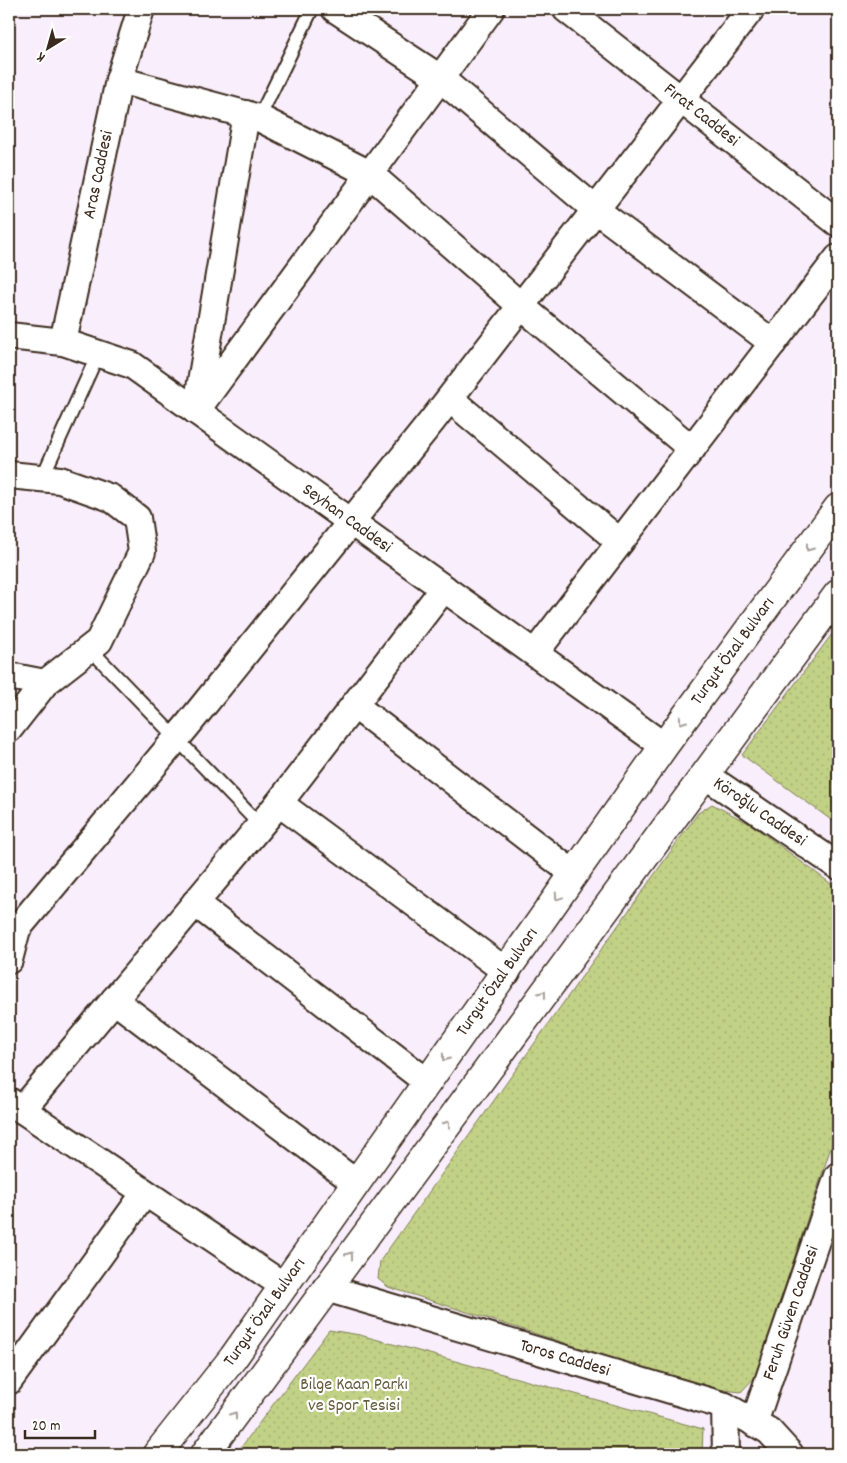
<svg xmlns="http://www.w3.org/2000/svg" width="847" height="1463" viewBox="0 0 847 1463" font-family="Dekko,sans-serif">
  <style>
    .grass { fill: url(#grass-dots); stroke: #7e7e52 }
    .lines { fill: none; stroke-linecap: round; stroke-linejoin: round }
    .lane-casing { stroke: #3b2a1e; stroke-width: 16 }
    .street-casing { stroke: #3b2a1e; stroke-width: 30 }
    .secondary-casing { stroke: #3b2a1e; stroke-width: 31 }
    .lane { stroke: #fff; stroke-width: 12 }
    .street { stroke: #fff; stroke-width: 26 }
    .secondary { stroke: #fff; stroke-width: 28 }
    .oneway { stroke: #a79f9a }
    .labels { text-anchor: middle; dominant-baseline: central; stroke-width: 4.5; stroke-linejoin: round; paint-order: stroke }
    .street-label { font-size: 18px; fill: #3b2a1e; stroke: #fff }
    .park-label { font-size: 18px; fill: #635c3d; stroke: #fff }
  </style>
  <defs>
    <pattern id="grass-dots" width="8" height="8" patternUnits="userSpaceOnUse" patternTransform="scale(1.25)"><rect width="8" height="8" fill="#c1d186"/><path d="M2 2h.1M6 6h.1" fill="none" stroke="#a7b473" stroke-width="1.8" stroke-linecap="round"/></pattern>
  </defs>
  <rect width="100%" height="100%" fill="#f9eefc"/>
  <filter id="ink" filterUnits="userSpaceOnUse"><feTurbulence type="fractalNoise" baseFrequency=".02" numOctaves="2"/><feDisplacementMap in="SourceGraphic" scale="10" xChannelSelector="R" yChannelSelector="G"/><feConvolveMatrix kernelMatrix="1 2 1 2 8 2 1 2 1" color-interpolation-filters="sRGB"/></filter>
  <g filter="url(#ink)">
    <!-- grass -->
    <g class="grass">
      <path d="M838 626V825L742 755Z"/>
      <path d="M712 804 752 825 838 889V1126L755 1377 741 1392 707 1388 388 1287 378 1279 380 1261 698 813Z"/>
      <path d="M329 1330 360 1335 703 1429 702 1454H236Z"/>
    </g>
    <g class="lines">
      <defs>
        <g id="lane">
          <path d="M259 118 312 9"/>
          <path d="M42 478 98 354"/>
          <path d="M90 649 260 825"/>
        </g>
        <g id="street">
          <path d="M335 9 440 78 596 210 773 343"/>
          <path id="s1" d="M566 9 838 223"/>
          <path d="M119 80 259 118 370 174 521 306 692 449"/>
          <path id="s2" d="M9 336 63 342 132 365 664 746"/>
          <path id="s3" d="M63 342 119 80 141 9"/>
          <path d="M450 399 620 542"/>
          <path d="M197 406 246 114"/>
          <path d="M196 411 491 9"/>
          <path d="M9 475 60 480 111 498 137 518 142 552 99 641 45 683 9 729"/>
          <path d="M535 653 838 258"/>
          <path d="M9 676 45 683"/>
          <path d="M354 705 574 874"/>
          <path id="s4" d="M705 775 838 866"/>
          <path d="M279 803 507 972"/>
          <path d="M195 903 427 1082"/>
          <path d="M9 960 17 929 187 726 432 421 751 9"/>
          <path d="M114 1000 356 1183"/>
          <path d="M9 1101 284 1286"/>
          <path d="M22 1110 279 803 444 588"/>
          <path id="s5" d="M326 1288 725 1406 769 1431 790 1454"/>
          <path d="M9 1381 145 1193"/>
          <path d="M725 1406 726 1454"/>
          <path id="s6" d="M754 1423 838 1176"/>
        </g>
        <g id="secondary">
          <path id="s7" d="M157 1454 233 1358 664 746 838 508"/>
          <path d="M205 1454 838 594"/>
        </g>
      </defs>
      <!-- lane casing -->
      <use href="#lane" class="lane-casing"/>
      <!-- street casing -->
      <use href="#street" class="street-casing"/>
      <!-- secondary casing -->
      <use href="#secondary" class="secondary-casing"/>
      <!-- lane -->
      <use href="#lane" class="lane"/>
      <!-- street -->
      <use href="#street" class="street"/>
      <!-- secondary -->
      <use href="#secondary" class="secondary"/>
    </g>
    <!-- one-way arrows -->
    <defs><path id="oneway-chevron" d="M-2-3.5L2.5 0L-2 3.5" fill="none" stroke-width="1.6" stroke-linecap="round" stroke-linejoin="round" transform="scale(1.25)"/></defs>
    <g class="oneway">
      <use href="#oneway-chevron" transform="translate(809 548) rotate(126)"/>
      <use href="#oneway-chevron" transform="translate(682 721) rotate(126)"/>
      <use href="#oneway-chevron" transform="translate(558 897) rotate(124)"/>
      <use href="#oneway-chevron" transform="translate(543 994) rotate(-54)"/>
      <use href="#oneway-chevron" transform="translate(445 1058) rotate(126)"/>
      <use href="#oneway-chevron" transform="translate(447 1124) rotate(-54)"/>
      <use href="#oneway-chevron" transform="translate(350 1255) rotate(-54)"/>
      <use href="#oneway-chevron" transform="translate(234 1415) rotate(-54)"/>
    </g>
  </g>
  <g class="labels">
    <!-- street labels -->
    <g class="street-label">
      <text stroke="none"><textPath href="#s1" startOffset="172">Fırat Caddesi</textPath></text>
      <text stroke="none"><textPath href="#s3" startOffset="171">Aras Caddesi</textPath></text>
      <text stroke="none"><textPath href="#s2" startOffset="391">Seyhan Caddesi</textPath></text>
      <text stroke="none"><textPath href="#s7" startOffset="988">Turgut Özal Bulvarı</textPath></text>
      <text stroke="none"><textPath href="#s4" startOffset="66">Köroğlu Caddesi</textPath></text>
      <text stroke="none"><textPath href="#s7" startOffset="582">Turgut Özal Bulvarı</textPath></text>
      <text stroke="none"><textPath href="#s7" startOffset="178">Turgut Özal Bulvarı</textPath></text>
      <text stroke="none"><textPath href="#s6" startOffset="116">Feruh Güven Caddesi</textPath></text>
      <text stroke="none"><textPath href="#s5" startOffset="249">Toros Caddesi</textPath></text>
    </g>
    <!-- park labels -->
    <g class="park-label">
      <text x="354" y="1385">Bilge Kaan Parkı<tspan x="354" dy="21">ve Spor Tesisi</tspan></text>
    </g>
  </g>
  <!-- margin -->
  <rect width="847" height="1463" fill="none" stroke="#fff" stroke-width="30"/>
  <rect x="15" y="15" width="817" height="1433" fill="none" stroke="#3b2a1e" stroke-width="2" filter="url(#ink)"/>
  <!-- north arrow -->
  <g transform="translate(48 48) rotate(217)" stroke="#ffffff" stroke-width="4" paint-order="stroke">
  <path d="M0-4L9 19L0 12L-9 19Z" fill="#3b2a1e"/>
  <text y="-8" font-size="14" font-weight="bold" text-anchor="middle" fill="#3b2a1e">K</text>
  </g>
  <!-- scale -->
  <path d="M25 1430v8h70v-8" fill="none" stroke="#3b2a1e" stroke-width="2.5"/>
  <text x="32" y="1430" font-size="15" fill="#3b2a1e" stroke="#ffffff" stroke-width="4" paint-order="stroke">20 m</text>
</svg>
